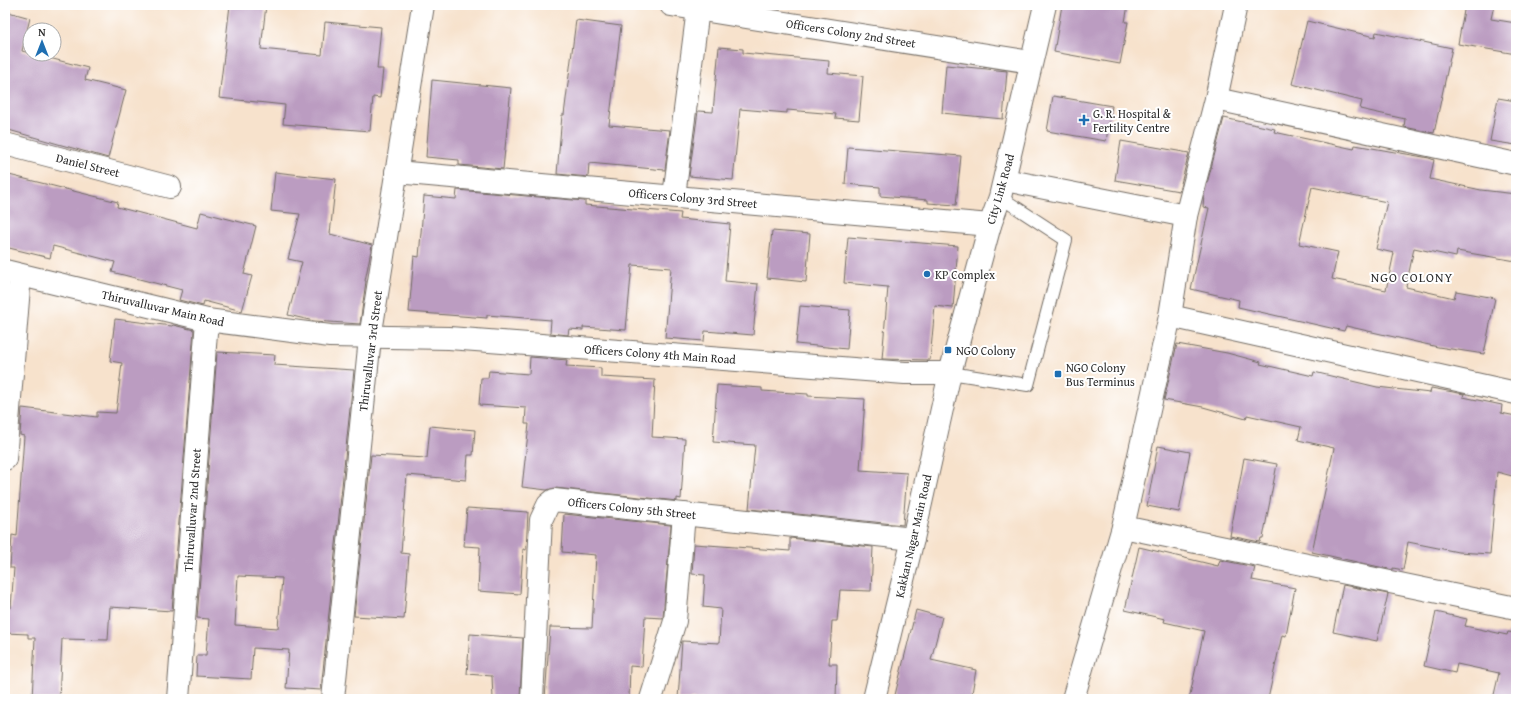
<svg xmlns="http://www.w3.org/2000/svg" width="1521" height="704" viewBox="0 0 1521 704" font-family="'Gentium Book Plus',serif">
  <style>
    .building { fill: #bb9cc1; fill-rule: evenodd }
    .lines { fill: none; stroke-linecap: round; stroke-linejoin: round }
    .service-casing { stroke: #726b63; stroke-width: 14 }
    .minor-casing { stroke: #726b63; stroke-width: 24 }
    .tertiary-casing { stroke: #726b63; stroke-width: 24 }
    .service { stroke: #fff; stroke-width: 12 }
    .minor { stroke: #fff; stroke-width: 22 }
    .tertiary { stroke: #fff; stroke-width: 22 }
    .poi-dot { fill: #1f6fb2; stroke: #fff; stroke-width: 1.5 }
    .labels { text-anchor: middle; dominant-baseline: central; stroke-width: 4; stroke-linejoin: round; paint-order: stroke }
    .street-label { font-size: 12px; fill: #2b2b2b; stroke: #fff }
    .poi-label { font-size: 12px; fill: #2b2b2b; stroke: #fff; text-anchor: start }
    .neighbourhood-label { font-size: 13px; letter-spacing: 1px; fill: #2b2b2b; stroke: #fff }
  </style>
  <rect width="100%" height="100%" fill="#fff"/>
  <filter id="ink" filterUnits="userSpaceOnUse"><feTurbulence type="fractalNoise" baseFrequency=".025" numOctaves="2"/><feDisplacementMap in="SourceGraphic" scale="8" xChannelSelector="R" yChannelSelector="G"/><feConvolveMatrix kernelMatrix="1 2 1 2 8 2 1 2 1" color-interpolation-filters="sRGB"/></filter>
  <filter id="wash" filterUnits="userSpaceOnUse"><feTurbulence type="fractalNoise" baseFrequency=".012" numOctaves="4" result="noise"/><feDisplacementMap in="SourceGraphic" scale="16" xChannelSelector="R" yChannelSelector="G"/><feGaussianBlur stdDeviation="0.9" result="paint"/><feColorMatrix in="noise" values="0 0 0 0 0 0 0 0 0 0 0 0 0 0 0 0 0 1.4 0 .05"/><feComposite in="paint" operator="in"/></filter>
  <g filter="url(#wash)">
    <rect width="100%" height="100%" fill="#f7e2cc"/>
    <g id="blocks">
      <!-- building -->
      <g class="building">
        <path d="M230 5H266L261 49 322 55 325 22 381 27 377 69H383L380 98 373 97 370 131 283 124 285 105 219 98Z"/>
        <path d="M1062 5H1128L1125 22H1128L1120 64 1054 52Z"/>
        <path d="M1465 5H1494L1491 19 1516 23V54L1458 44Z"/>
        <path d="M5 11 30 18 22 51 88 68 85 80 126 90 108 158 5 129Z"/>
        <path d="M576 20 621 26 609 125 670 130 665 170 589 163 588 177 557 174 562 115H564Z"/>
        <path d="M1307 21 1375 37 1376 32 1452 48 1434 133 1404 127 1405 119 1360 109 1362 101 1292 84Z"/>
        <path d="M719 47 743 49V53L829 61 828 73 863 76 859 120 835 118 836 114 787 110V113L740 109 733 180 689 176 698 111 713 112Z"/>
        <path d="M946 65 1007 71 1003 119 942 113Z"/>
        <path d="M432 80 511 88 503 169 459 165V160L426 157Z"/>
        <path d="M1053 96 1112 106 1106 141 1047 131Z"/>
        <path d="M1498 98 1516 101V145L1490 141Z"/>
        <path d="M1224 118 1275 129 1274 132 1354 149 1355 145 1429 158 1434 160 1430 179 1481 190 1516 194V261L1457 251 1456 257 1414 248 1406 287 1454 298 1456 291 1495 298 1484 354 1438 347 1346 326 1344 331 1238 307 1239 300 1191 289 1209 208 1203 207 1204 195ZM1312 187 1387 202 1376 249 1394 253 1386 290 1332 279 1338 252 1299 244Z"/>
        <path d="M1121 141 1189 153 1179 191 1115 180Z"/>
        <path d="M848 147 961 156 956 205 928 203V200L880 196V187L845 184Z"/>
        <path d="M275 172 336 179 330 234 372 245 365 281H366L360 324 314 321 288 315 302 262 288 259 300 214 271 211Z"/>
        <path d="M5 174 118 202 117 207 197 228 201 212 256 226 244 274 252 276 242 311 204 301 203 306 179 300 182 290 112 272 115 262 53 246 50 258 5 247Z"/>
        <path d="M457 190 585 201V205L681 213 680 219 730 224 725 281 758 284 753 335 705 331 704 341 665 338 671 268 632 265 626 330 583 327V330L569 329 568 335 550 333 551 320 487 315V318L409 312 414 256 419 257 424 196 456 199Z"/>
        <path d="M772 231 810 234 806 282 767 278Z"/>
        <path d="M848 237 958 246 953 308 935 306 930 360 882 359 888 287 844 283Z"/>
        <path d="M800 306 850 310 847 349 796 344Z"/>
        <path d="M115 319 172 326 173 325 194 330 172 611 110 607 108 640 62 639 59 699H32L35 638H28V634L5 633V608H11L14 568H10L12 535 17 536 24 436 20 435 22 408 97 417V412L116 413 122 363 110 361Z"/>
        <path d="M1177 344 1227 353 1261 362 1260 364 1313 376 1314 372 1377 387 1430 393 1431 388 1464 394 1463 397 1502 405 1501 413 1516 416V477L1497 472 1490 554 1458 552 1408 542 1403 570 1393 568V570L1312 552 1334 448 1298 440 1301 427 1247 415 1246 419 1203 407 1164 400Z"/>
        <path d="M217 352 275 355 274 365 354 370 321 690 286 688 289 650 253 648 251 679 196 676 197 655H206L209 619 197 618ZM238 576 282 578 278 628 235 625Z"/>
        <path d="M530 357 567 360 566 366 601 368V377L655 380 652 437 685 439 681 499 677 498V501L555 488 547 490 522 487 529 424H525L526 408 479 405 481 378H488L489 371 529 374Z"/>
        <path d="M717 385 762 388V391L808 394V396L865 399 860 470 907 473 903 525 749 509 755 445 713 442Z"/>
        <path d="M430 426 475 430 473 455H468L466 480 407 475 401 553 409 554 404 619 354 616 371 455 427 458Z"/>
        <path d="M1158 446 1190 452 1179 512 1147 506Z"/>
        <path d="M1244 458 1277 464 1263 538H1261L1260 542 1230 536Z"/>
        <path d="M467 508 528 512 526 550 523 549 520 594 478 591 480 547 464 546Z"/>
        <path d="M564 514 671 525 663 618 645 617 642 667 630 666 629 699H545L550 627 592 628 596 555 562 552Z"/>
        <path d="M790 538 873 547 871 591 840 590 837 621H832L829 664H837L836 699H678L682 641 719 643 721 609 703 607 705 575 692 574 694 544 790 551Z"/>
        <path d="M1139 547 1218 566 1220 560 1255 567 1252 580 1295 588 1286 636 1282 635 1268 699H1189L1204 631 1164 622 1165 619 1125 610Z"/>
        <path d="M1343 585 1388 594 1377 641 1333 632Z"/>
        <path d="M916 610 942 617 931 660 976 670 971 699H894Z"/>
        <path d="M1436 612 1467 619 1465 626 1507 635 1508 632 1516 633V699H1493L1499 673 1457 664 1455 673 1424 666Z"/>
        <path d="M470 634 523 638 520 699H493L492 676 467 674Z"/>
      </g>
    </g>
  </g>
  <g filter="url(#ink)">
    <use href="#blocks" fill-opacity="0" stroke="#726b63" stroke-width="1"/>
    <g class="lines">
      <defs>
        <path id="service" d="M950 373 1028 385 1066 240 1000 197"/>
        <g id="minor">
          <path d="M671 5 1031 62"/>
          <path d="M1216 99 1516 164"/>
          <path d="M5 144 170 187"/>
          <path d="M396 172 990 225"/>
          <path d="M1005 180 1186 216"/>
          <path d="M674 196 698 9"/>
          <path d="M5 271 207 320 330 336 449 338 905 373H950"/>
          <path d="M1170 316 1516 393"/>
          <path d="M5 459 20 275"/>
          <path d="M1123 527 1516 608"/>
          <path d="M178 699 207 320"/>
          <path d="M333 699 370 338 423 5"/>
          <path d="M532 699 541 520 548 505 554 500 913 539"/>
          <path d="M651 699 675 621 684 514"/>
          <path d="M1073 699 1123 527 1170 316 1186 216 1216 99 1236 5"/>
        </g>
        <path id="tertiary" d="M874 699 913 539 950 373 990 225 1000 197 1045 5"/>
      </defs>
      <!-- service casing -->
      <use href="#service" class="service-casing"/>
      <!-- minor casing -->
      <use href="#minor" class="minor-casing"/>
      <!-- tertiary casing -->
      <use href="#tertiary" class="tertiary-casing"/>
      <!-- service -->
      <use href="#service" class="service"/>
      <!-- minor -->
      <use href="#minor" class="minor"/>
      <!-- tertiary -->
      <use href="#tertiary" class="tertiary"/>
    </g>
  </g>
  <!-- markers -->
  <g class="poi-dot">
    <path d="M1082 114h4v4h4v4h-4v4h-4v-4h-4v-4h4z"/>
    <circle cx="927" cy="274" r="4"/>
    <rect x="944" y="346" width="8" height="8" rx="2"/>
    <rect x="1054" y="370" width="8" height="8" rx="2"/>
  </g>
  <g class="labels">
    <!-- street labels -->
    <g class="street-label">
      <text transform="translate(851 33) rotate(9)">Officers Colony 2nd Street</text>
      <text transform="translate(88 165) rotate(14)">Daniel Street</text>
      <text transform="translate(1000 189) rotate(-74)">City Link Road</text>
      <text transform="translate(693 198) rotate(5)">Officers Colony 3rd Street</text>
      <text transform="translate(163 308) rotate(13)">Thiruvalluvar Main Road</text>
      <text transform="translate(370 351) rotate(-83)">Thiruvalluvar 3rd Street</text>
      <text transform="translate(660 354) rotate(4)">Officers Colony 4th Main Road</text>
      <text transform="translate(632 508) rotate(6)">Officers Colony 5th Street</text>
      <text transform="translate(192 510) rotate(-86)">Thiruvalluvar 2nd Street</text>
      <text transform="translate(913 536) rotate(-77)">Kakkan Nagar Main Road</text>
    </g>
    <!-- poi labels -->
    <g class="poi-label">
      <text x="1093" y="113">G. R. Hospital &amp;<tspan x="1093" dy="14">Fertility Centre</tspan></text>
      <text x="935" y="274">KP Complex</text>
      <text x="956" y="350">NGO Colony</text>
      <text x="1066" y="367">NGO Colony<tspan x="1066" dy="14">Bus Terminus</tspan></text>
    </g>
    <!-- neighbourhood labels -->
    <g class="neighbourhood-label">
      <text x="1412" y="277">NGO COLONY</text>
    </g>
  </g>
  <!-- margin -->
  <rect width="1521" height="704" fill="none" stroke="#fff" stroke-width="20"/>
  <!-- north arrow -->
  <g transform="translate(42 42)"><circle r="19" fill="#ffffff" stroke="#aaaaaa"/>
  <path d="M0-3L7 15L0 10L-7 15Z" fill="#1f6fb2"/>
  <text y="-6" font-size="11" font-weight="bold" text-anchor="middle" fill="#2b2b2b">N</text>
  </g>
</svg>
